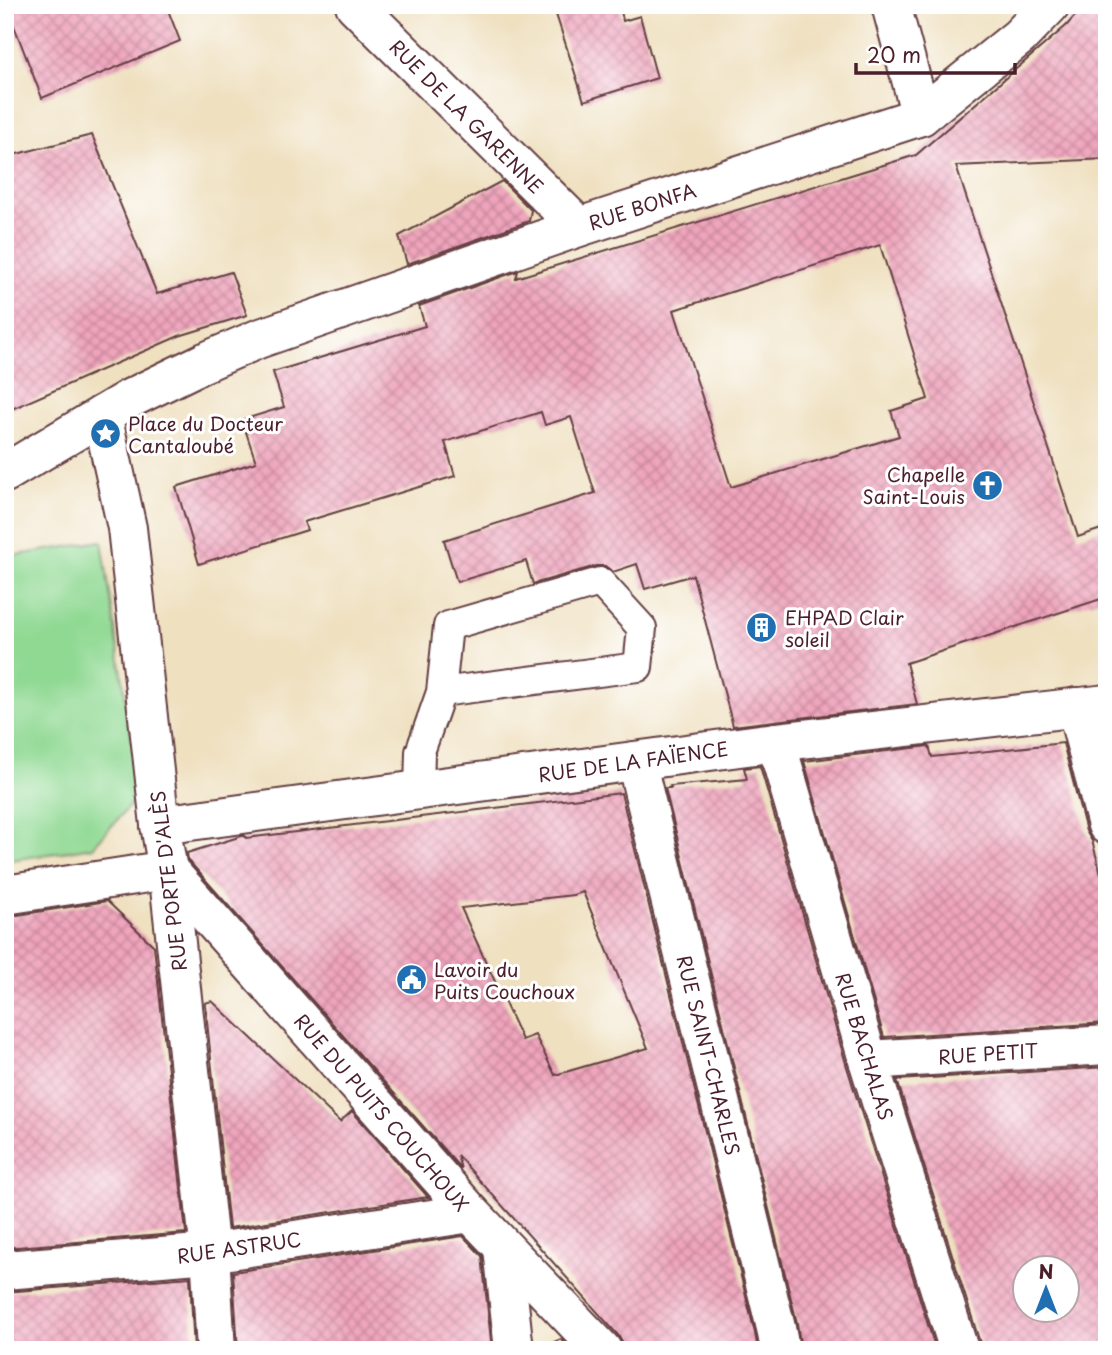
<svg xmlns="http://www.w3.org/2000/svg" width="1112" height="1355" viewBox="0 0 1112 1355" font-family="'Playpen Sans',sans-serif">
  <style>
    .grass { fill: #90d993; stroke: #6d7c5f; stroke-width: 2 }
    .building { fill: url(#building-cross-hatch); fill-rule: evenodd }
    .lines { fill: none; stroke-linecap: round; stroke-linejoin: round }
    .service-casing { stroke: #633c41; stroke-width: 32 }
    .minor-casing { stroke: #633c41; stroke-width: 42 }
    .service { stroke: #fff; stroke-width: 28 }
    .minor { stroke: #fff; stroke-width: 38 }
    .labels { text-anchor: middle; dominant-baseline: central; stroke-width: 6; stroke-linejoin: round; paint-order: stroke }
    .street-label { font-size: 19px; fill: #4a1f2b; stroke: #fff }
    .poi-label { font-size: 19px; fill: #4a1f2b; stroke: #fff; text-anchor: start }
  </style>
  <defs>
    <pattern id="building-cross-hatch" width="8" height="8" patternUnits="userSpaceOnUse" patternTransform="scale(1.75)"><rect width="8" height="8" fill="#f0a5bd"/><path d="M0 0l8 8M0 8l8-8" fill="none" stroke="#c4869a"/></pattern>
  </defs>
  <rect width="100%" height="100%" fill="#fff"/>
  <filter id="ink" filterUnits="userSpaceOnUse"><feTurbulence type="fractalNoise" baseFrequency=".0143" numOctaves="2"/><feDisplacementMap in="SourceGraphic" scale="14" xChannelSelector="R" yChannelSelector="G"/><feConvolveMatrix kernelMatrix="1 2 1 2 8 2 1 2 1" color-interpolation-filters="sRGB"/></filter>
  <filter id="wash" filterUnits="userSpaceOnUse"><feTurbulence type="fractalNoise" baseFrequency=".00686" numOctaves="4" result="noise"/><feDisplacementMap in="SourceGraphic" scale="28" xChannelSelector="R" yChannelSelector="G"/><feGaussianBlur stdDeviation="1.57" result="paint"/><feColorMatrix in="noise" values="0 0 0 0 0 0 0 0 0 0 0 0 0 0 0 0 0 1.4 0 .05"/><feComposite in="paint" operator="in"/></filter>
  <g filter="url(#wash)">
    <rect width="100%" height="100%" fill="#efe0c0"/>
    <!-- grass -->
    <path class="grass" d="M102 541 140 794 93 847 5 861V557Z"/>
    <g id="blocks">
      <!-- building -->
      <g class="building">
        <path d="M6 5H166L180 41 42 98Z"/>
        <path d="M553 5H620L623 21 640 16 657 78 584 101Z"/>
        <path d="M1085 5H1107V159L956 166 1078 537 1107 527V597L906 663 917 704 733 726 693 575 645 589 637 564 613 572 605 566H596L533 584 526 561 457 582 444 540 595 493 571 417 545 425 541 412 445 442 455 476 304 522 307 530 199 564 176 487 256 462 242 420 284 407 273 372 425 326 419 306 518 271 516 278 916 155 1066 26ZM880 245 928 399 891 411 899 436 731 487 674 310Z"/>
        <path d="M92 135 157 294 231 272 247 315 179 336 5 412V157Z"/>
        <path d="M502 181 531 210 529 221 407 264 399 236Z"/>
        <path d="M1063 743 1086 831 1092 841 1107 895V1023L884 1037 804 761 929 746 932 757Z"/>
        <path d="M760 766 847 1067 936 1350H801L797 1323 665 788H671L670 786 747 779 744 768Z"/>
        <path d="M621 793 755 1333 758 1350H623V1344L618 1335 457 1155 461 1169 188 860 187 853 242 836H245L246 838ZM583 892 648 1048 555 1075 535 1035 522 1040 461 908 573 895Z"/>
        <path d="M107 901 154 946 186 1233 5 1248V917Z"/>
        <path d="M212 1001 340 1122 352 1111 428 1197 229 1228 205 1003Z"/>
        <path d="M1107 1067V1350H980V1343L897 1080ZM1025 1268H1067V1310H1025Z"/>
        <path d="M463 1236 482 1256 492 1350H238L233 1272Z"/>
        <path d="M190 1277 194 1350H5V1292Z"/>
        <path d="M561 1339 571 1350H536Z"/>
      </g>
    </g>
  </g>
  <g filter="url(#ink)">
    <use href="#blocks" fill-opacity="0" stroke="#633c41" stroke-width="2"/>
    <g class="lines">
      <defs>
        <path id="service" d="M419 790 420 752 441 692 448 626 600 582 642 628 638 667 441 692"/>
        <g id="minor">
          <path d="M355 5 579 227"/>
          <path d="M891 5 921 116"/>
          <path d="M102 415 127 528 160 825 168 870 210 1253 216 1350"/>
          <path d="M5 473 129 399 205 362 258 339 579 227 921 116 1019 37 1050 5"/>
          <path d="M1076 707 1107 825"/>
          <path d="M776 742 868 1060 959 1350"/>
          <path d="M636 761 776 1328 780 1350"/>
          <path d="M160 825 776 742 1107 704"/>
          <path d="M168 870 471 1213 602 1350"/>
          <path d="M5 895 168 870"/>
          <path d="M868 1060 1107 1045"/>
          <path d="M503 1248 514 1350"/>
          <path d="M5 1270 210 1253 471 1213"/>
        </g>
      </defs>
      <!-- service casing -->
      <use href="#service" class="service-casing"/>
      <!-- minor casing -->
      <use href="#minor" class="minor-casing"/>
      <!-- service -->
      <use href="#service" class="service"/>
      <!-- minor -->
      <use href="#minor" class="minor"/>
    </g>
  </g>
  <!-- icons -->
  <defs>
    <symbol id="sight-disc" viewBox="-11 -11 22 22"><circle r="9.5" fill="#1f6fb2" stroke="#fff"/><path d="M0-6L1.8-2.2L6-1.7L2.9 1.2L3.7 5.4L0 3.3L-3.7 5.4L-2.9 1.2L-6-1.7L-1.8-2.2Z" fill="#fff"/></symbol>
    <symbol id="church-disc" viewBox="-11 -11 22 22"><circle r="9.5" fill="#1f6fb2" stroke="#fff"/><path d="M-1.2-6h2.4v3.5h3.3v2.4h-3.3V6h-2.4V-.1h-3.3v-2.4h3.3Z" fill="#fff"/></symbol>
    <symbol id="building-disc" viewBox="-11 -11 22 22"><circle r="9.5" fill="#1f6fb2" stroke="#fff"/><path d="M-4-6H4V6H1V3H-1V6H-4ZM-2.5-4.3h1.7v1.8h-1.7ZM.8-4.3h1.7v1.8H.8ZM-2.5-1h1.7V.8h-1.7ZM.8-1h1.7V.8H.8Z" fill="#fff"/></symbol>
    <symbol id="civic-disc" viewBox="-11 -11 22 22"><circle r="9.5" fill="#1f6fb2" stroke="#fff"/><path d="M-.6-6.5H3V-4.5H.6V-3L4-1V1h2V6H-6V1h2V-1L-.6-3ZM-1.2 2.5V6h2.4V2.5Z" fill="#fff"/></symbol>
  </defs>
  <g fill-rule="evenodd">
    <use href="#sight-disc" x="88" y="416" width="35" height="35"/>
    <use href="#church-disc" x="970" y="468" width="35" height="35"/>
    <use href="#building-disc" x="744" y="610" width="35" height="35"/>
    <use href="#civic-disc" x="394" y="962" width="35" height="35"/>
  </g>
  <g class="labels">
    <!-- street labels -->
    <g class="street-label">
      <text transform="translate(467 116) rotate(45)">RUE DE LA GARENNE</text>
      <text transform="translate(642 206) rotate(-18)">RUE BONFA</text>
      <text transform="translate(633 761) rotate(-8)">RUE DE LA FAÏENCE</text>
      <text transform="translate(168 881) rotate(-97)">RUE PORTE D'ALÈS</text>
      <text transform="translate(865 1046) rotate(73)">RUE BACHALAS</text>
      <text transform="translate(988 1053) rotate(-4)">RUE PETIT</text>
      <text transform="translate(709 1055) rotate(76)">RUE SAINT-CHARLES</text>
      <text transform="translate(382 1112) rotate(49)">RUE DU PUITS COUCHOUX</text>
      <text transform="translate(239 1247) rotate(-8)">RUE ASTRUC</text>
    </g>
    <!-- poi labels -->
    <g class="poi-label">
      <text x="128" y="423">Place du Docteur<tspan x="128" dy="22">Cantaloubé</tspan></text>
      <text x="965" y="474" text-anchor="end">Chapelle<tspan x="965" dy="22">Saint-Louis</tspan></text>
      <text x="785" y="617">EHPAD Clair<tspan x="785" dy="22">soleil</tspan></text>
      <text x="434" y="969">Lavoir du<tspan x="434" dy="22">Puits Couchoux</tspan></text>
    </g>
  </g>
  <!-- margin -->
  <rect width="1112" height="1355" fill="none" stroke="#fff" stroke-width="28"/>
  <!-- north arrow -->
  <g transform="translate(1046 1289)"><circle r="33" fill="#ffffff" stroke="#b7a5aa" stroke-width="2"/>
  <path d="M0-5L12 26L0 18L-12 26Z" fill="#1f6fb2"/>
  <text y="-10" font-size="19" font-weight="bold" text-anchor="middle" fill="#4a1f2b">N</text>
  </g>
  <!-- scale -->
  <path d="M856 63v10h159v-10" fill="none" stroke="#4a1f2b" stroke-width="3.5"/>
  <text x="867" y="63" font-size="21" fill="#4a1f2b" stroke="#ffffff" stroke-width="5" paint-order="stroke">20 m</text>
</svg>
